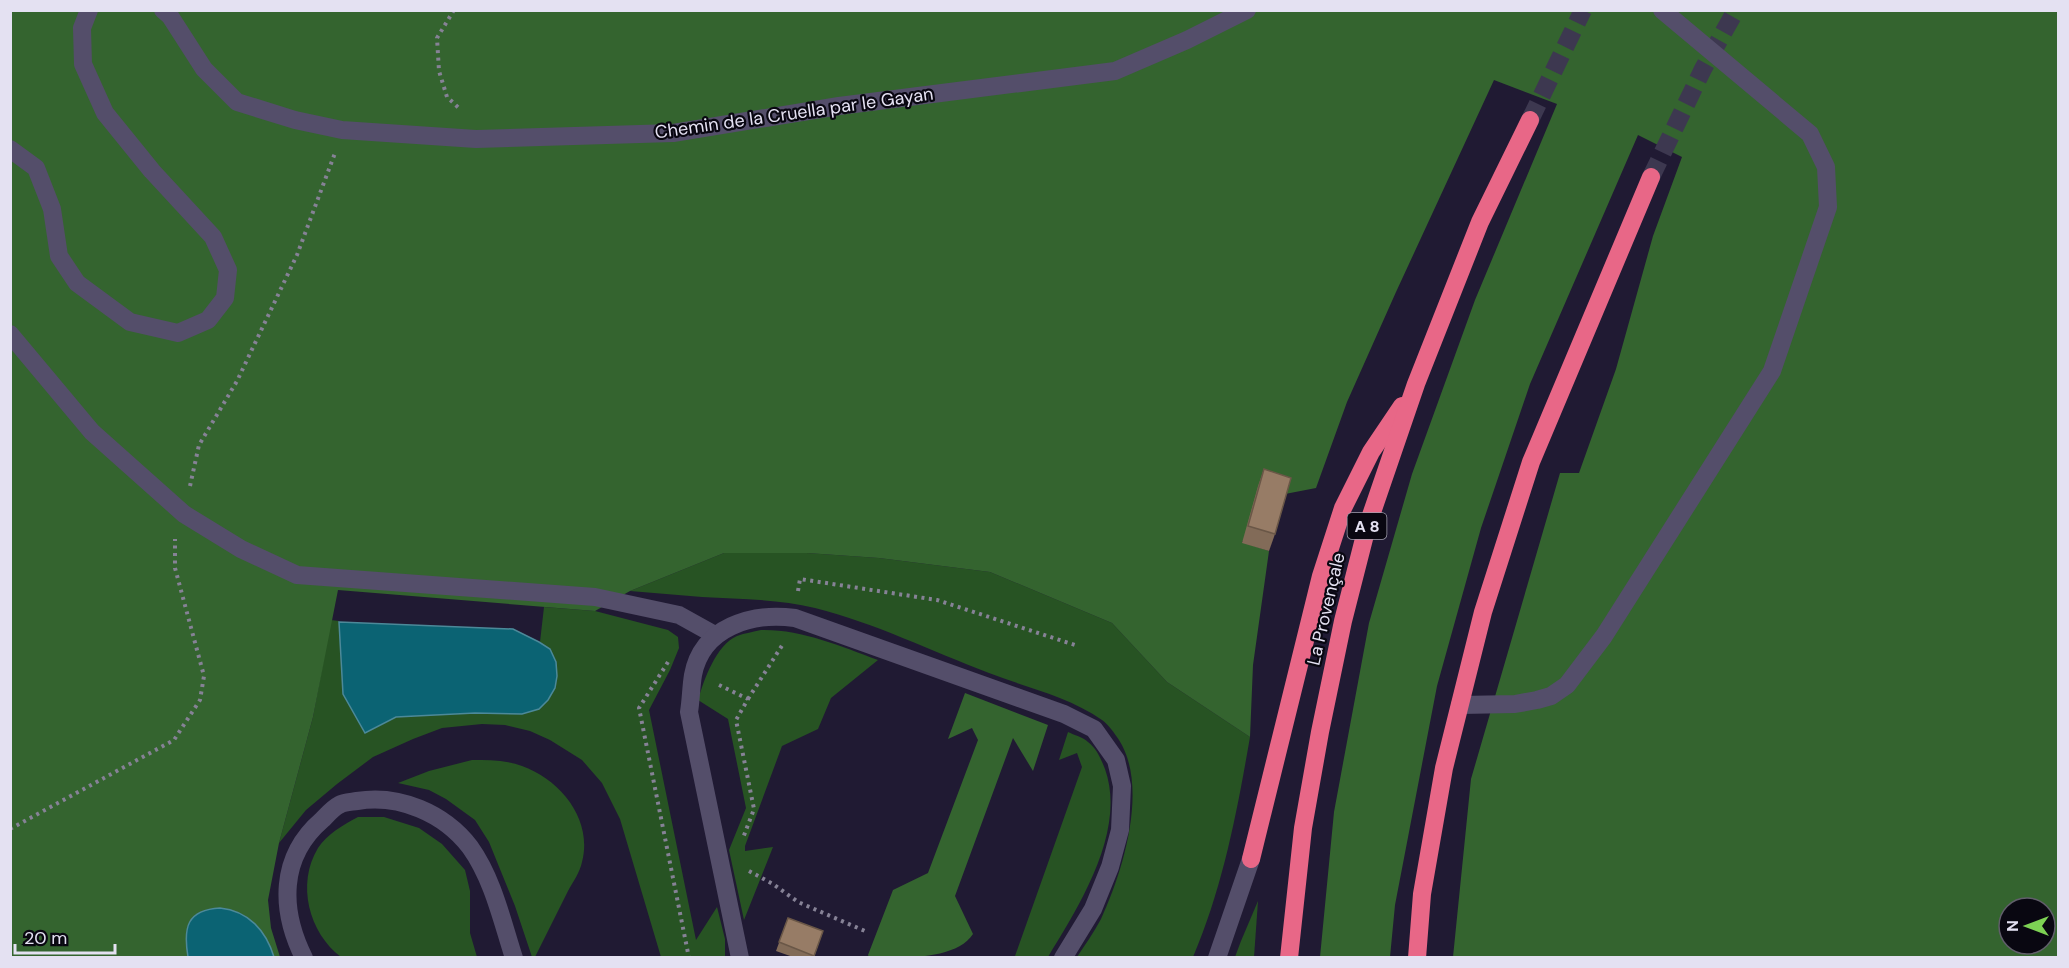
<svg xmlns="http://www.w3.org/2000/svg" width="2069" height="968" viewBox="0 0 2069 968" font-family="'DM Sans',sans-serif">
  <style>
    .green { fill: #275323 }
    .forest { fill: #34642f; fill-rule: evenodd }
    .water { fill: #0b6373; stroke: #4c8999; stroke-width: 1.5 }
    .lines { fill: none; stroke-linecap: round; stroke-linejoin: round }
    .motorway-tunnel { stroke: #3d3850; stroke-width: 18; stroke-dasharray: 18 9; stroke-linecap: butt }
    .path { stroke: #868296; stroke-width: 4; stroke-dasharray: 3 4.5; stroke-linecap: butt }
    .service { stroke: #544e6a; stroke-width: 18 }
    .motorway { stroke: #e86787; stroke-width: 18 }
    .wall { fill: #826b58 }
    .building { fill: #977c66; stroke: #6a5747; stroke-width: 1.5 }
    .labels { text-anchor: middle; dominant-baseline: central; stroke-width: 4.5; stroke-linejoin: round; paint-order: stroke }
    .shield { fill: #090711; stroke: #a2a0ae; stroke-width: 1.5 }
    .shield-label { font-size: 16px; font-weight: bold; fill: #e4e1f2 }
    .street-label { font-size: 18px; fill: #e4e1f2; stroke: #090711 }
  </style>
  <rect width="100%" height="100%" fill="#201a33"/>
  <!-- green -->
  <g class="green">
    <path d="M724 553H807L879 558 990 572 1112 623 1167 682 1250 737C1237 812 1223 887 1193 957H1077C1085 945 1094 932 1101 919 1123 872 1149 787 1119 740 1115 734 1108 724 1102 720 1068 696 1027 688 989 673 931 651 875 623 815 608 778 599 739 599 702 597 678 595 654 593 630 591Z"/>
    <path d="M544 607 595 611 668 630 678 637 679 648 670 670 649 710 696 940 717 907 725 939V957H661L620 819 602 783 582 760 550 740 530 731 505 725 482 724 442 728 413 739 373 757 337 784 306 810 279 843 313 717 331 620 339 621 343 694 365 733 396 717 475 713 522 714 548 700 555 688 557 676 556 662 550 649 540 642Z"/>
    <path d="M761 630C801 629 840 646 878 660L831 698 818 729 782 746 745 846V851L773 847 744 920 729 850 746 808 728 719 698 700C704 680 716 645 737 636 745 633 753 632 761 630Z"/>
    <path d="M1068 732C1074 735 1083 737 1088 742 1097 749 1101 759 1105 769 1127 831 1079 906 1048 957H1011L1015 956 1082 767 1077 753 1059 760Z"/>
    <path d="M472 760C488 760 506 760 522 766 561 780 593 820 582 862 580 872 573 882 568 891 557 913 546 935 535 957H532L515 906 489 842 475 820 446 799 429 790 398 783 429 771Z"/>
    <path d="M358 817H384L419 828 442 844 465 870 470 891V933L477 957H341C309 933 296 884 318 848 327 834 343 825 358 817Z"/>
    <path d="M1258 901 1254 957H1235L1241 941Z"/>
  </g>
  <!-- forest -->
  <g class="forest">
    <path d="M10 11H2058V957H1453L1471 779 1560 473H1579L1616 369 1653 236 1682 157 1638 135 1530 384 1481 528 1437 686 1395 905 1390 957H1320L1334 812 1369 623 1412 474 1475 300 1557 104 1494 80 1396 292 1347 402 1316 488 1285 494 1242 542 1269 551 1253 665 1250 737 1167 682 1112 623 990 572 879 558 807 553H724L630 591 595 611 338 590 313 717 279 843 268 900 271 928 280 957H11ZM2009 908H2045V944H2009Z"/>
    <path d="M965 693 1048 725 1033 771 1013 738 955 896 973 934C956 961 897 958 869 957L868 955 893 890 928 873 978 740 972 728 948 739Z"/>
  </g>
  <!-- water -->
  <g class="water">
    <path d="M339 622 513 629 539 642 550 649 556 662 557 676 555 688 548 700 539 709 522 714 475 713 396 717 365 733 343 694Z"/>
    <path d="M220 908C249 911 266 931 274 957H188C183 927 187 910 220 908Z"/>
  </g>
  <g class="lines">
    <!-- motorway-tunnel -->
    <g class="motorway-tunnel">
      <path d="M1530 120 1583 10"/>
      <path d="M1651 177 1703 69 1736 10"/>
    </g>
    <!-- path -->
    <g class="path">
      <path d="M454 10 437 38 439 71 447 97 461 110"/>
      <path d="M190 486 199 445 237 381 297 255 335 153"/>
      <path d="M798 591 800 579 937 600 1075 645"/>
      <path d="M668 662 639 708 689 958"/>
      <path d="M719 685 748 699 736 720 754 809 743 838"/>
      <path d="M748 699 783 644"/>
      <path d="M10 829 174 740 200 700 204 676 175 568V539"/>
      <path d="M749 871 773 884 798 902 865 931"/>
    </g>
    <!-- service -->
    <g class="service">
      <path d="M163 10 170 16 204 69 237 102 295 120 342 130 476 139 673 133 839 106 1115 71 1187 40 1247 10"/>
      <path d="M10 149 36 168 52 209 59 256 77 283 130 322 178 333 208 320 225 298 228 270 213 237 152 171 105 113 83 64 82 28 89 10"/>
      <path d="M10 334 92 432 184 514 241 549 297 575 595 597 679 615 715 635"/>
      <path d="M1460 705 1515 704 1537 700 1551 696 1567 685 1604 636 1772 371 1828 207 1826 167 1810 134 1662 10"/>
      <path d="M304 958C280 910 279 857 322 820 327 815 333 808 339 805 344 802 351 802 357 801 399 794 444 813 470 847 493 879 502 921 514 958"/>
      <path d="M740 958 689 712C691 700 691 687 693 675 702 627 752 612 795 618L1064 714 1094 729 1116 760 1122 786 1120 830 1110 867 1093 909 1063 958"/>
      <path d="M1217 958 1251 859"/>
    </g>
    <!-- motorway -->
    <g class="motorway">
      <path d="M1251 859 1321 576 1343 508 1371 452 1402 406"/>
      <path d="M1289 958 1303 828 1320 732 1343 621 1367 527 1416 384 1480 222 1530 120"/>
      <path d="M1417 958 1422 894 1444 768 1483 612 1531 462 1651 177"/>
    </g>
  </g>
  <!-- wall -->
  <g class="wall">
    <path d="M1264 469 1275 534 1269 551 1242 543 1258 486Z"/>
    <path d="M788 918 823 931 814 957H793L776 951Z"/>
  </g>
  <!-- building -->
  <g class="building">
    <path d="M1264 469 1291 478 1275 534 1248 526Z"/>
    <path d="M788 918 823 931 814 956 779 942Z"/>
  </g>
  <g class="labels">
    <!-- shield labels -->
    <rect class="shield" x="1347.5" y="513" width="39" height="26" rx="4.5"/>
    <g class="shield-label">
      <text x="1367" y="526">A 8</text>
    </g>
    <!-- street labels -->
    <g class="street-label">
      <text transform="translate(794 113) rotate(-8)">Chemin de la Cruella par le Gayan</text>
      <text transform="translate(1326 609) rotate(-77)">La Provençale</text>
    </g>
  </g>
  <!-- border -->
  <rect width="2069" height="968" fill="none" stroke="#e4e1f2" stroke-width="24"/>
  <!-- north arrow -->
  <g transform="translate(2027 926) rotate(270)"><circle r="28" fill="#090711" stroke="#615e6b" stroke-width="1.5"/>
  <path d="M0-4.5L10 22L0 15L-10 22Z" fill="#7dd154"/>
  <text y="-9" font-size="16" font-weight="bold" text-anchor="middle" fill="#e4e1f2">N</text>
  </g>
  <!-- scale -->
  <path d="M15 944v9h100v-9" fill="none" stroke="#e4e1f2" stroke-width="3"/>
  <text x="24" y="944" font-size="18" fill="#e4e1f2" stroke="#090711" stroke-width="4.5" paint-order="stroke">20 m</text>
</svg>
